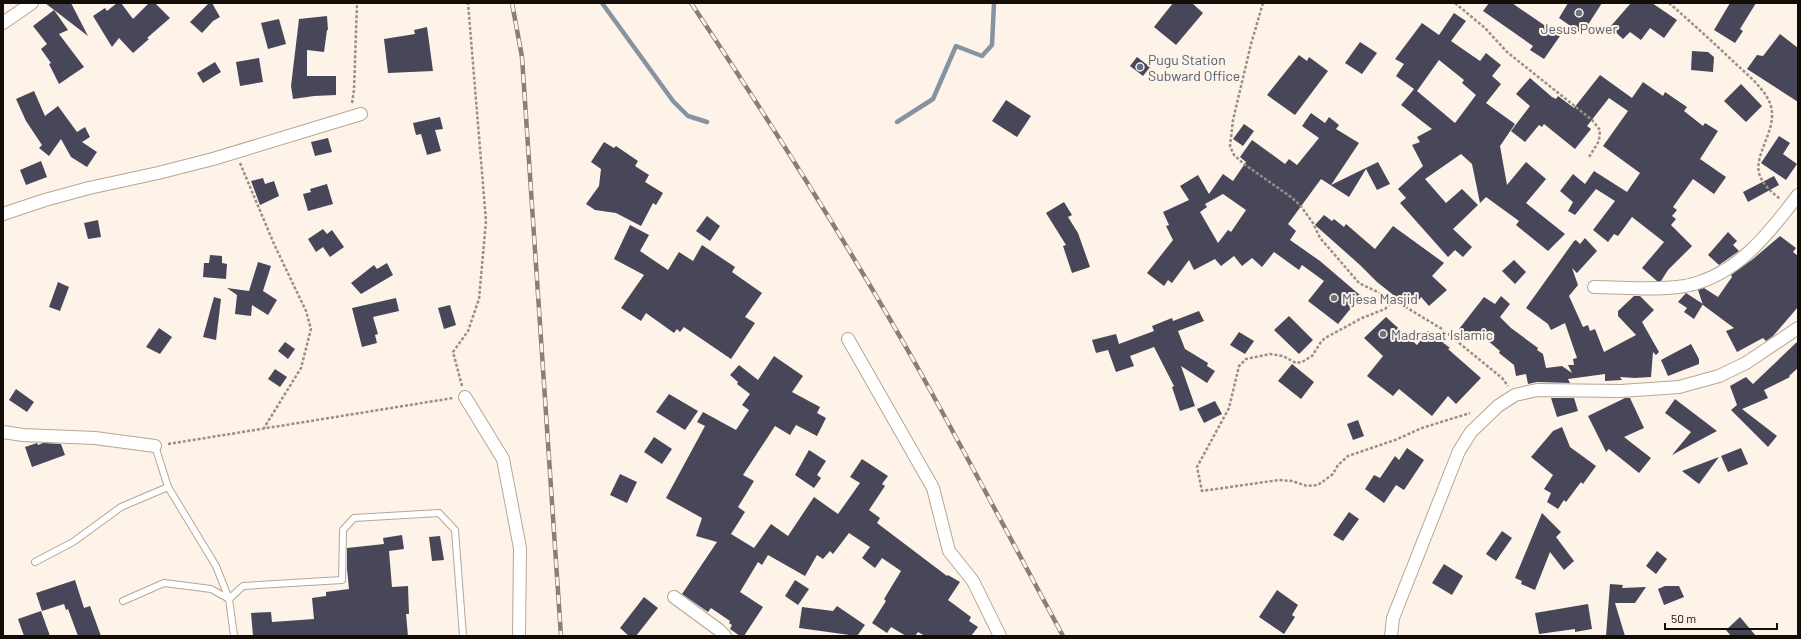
<svg xmlns="http://www.w3.org/2000/svg" width="1801" height="639" viewBox="0 0 1801 639" font-family="Barlow,sans-serif">
  <style>
    .lines { fill: none; stroke-linecap: round; stroke-linejoin: round }
    .stream { stroke: #8593a2; stroke-width: 4.5 }
    .building { fill: #474759; fill-rule: evenodd }
    .service-casing { stroke: #b5a795; stroke-width: 8 }
    .minor-casing { stroke: #b5a795; stroke-width: 14 }
    .path { stroke: #989087; stroke-width: 2.5; stroke-dasharray: 3 2; stroke-linecap: butt }
    .service { stroke: #fff; stroke-width: 6 }
    .minor { stroke: #fff; stroke-width: 12 }
    .rail-casing { stroke: #888078; stroke-width: 4.5 }
    .rail { stroke: #fdf3e8; stroke-width: 3; stroke-dasharray: 9; stroke-linecap: butt }
    .worship-dot { fill: #6b7280; stroke: #fdf3e8; stroke-width: 1.5 }
    .service-dot { fill: #5c6f8a; stroke: #fdf3e8; stroke-width: 1.5 }
    .labels { text-anchor: middle; dominant-baseline: central; stroke-width: 4; stroke-linejoin: round; paint-order: stroke }
    .worship-label { font-size: 14px; fill: #5b616d; stroke: #fdf3e8; text-anchor: start }
    .service-label { font-size: 14px; fill: #4e5e75; stroke: #fdf3e8; text-anchor: start }
  </style>
  <rect width="100%" height="100%" fill="#fdf3e8"/>
  <g class="lines">
    <!-- stream -->
    <g class="stream">
      <path d="M602 3 673 101 688 116 707 122"/>
      <path d="M897 122 933 99 956 46 982 56 992 45 994 3"/>
    </g>
  </g>
  <!-- building -->
  <g class="building">
    <path d="M45 3H71L88 36Z"/>
    <path d="M117 3H121L133 19 149 3H155L170 18 147 38 149 39 133 53 119 38 112 47 93 16 105 8 107 11Z"/>
    <path d="M209 3H212L220 17 213 21 202 33 190 22Z"/>
    <path d="M1173 3H1192L1203 13 1176 45 1154 27Z"/>
    <path d="M1489 3H1512L1560 36 1544 59 1530 50 1533 46 1483 11Z"/>
    <path d="M1568 3H1602L1582 34 1559 18Z"/>
    <path d="M1631 3H1652L1677 20 1664 38 1650 28 1641 40 1630 32 1623 39 1610 27Z"/>
    <path d="M1730 3H1756L1740 29 1743 31 1735 43 1714 30Z"/>
    <path d="M54 10 68 30 59 34 84 67 59 84 49 64 51 63 41 49 47 44 33 26Z"/>
    <path d="M1454 13 1466 21 1451 41 1480 61 1486 53 1501 65 1492 76 1501 84 1486 103 1515 124 1500 146 1507 185 1526 162 1546 179 1526 203 1565 234 1548 251 1516 225 1519 221 1486 197 1480 203 1472 164 1461 154 1425 179 1446 203 1462 189 1478 205 1453 229 1472 247 1463 257 1455 250 1448 257 1400 203 1406 198 1398 189 1423 166 1412 145 1420 142 1417 137 1432 129 1401 105 1414 89 1396 76 1404 64 1395 59 1422 23 1439 35ZM1439 60 1464 80 1462 83 1476 95 1455 123 1417 91Z"/>
    <path d="M327 16 328 30H327L324 52 307 50V76H336V95L314 96 293 99 291 86 299 19Z"/>
    <path d="M279 19 286 44 268 49 261 23Z"/>
    <path d="M427 27 433 71 388 73 384 39 415 34 414 30Z"/>
    <path d="M1780 34 1798 48V102L1747 69 1757 55 1763 56Z"/>
    <path d="M1360 42 1377 53 1362 74 1345 63Z"/>
    <path d="M1692 51 1708 52 1714 57 1713 72 1691 70Z"/>
    <path d="M1299 55 1307 61 1309 57 1328 71 1295 115 1267 95Z"/>
    <path d="M1137 57 1150 67 1143 76 1130 66Z"/>
    <path d="M259 58 263 82 240 86 236 62Z"/>
    <path d="M215 62 221 72 203 83 197 73Z"/>
    <path d="M1600 75 1632 98 1643 82 1663 96 1665 92 1687 107 1684 111 1703 126 1705 123 1718 131 1700 159 1726 177 1714 194 1693 179 1673 207 1677 210 1672 216 1676 219 1671 225 1692 246 1668 270 1661 281H1657L1642 268 1664 242 1632 217 1618 236 1614 234 1608 242 1593 230 1615 201 1596 189 1575 215 1568 211 1573 202 1560 191 1573 174 1585 184 1594 171 1627 192 1640 173 1603 146 1628 111 1609 98 1587 126 1591 129 1575 149 1544 124 1542 127 1539 125 1525 142 1511 131 1530 106 1516 94 1530 78 1552 97 1556 99 1558 96 1574 108Z"/>
    <path d="M1741 84 1762 106 1746 122 1724 101Z"/>
    <path d="M34 91 45 116 58 106 77 132 85 127 90 137 82 142 97 152 87 167 71 157 61 139 49 156 39 148 42 145 26 121 16 99Z"/>
    <path d="M1006 100 1031 116 1017 137 992 121Z"/>
    <path d="M1311 113 1325 123 1329 117 1339 125 1336 129 1359 143 1331 185 1378 162 1390 184 1377 190 1366 169 1349 197 1321 179 1288 224 1296 231 1290 240 1320 261 1361 296 1338 324 1308 301 1324 281 1302 265 1299 270 1274 252 1262 267 1252 258 1242 266 1234 256 1221 266 1215 259 1194 270 1189 260 1172 283 1168 280 1164 286 1147 273 1173 240 1166 226 1169 225 1163 212 1189 200 1180 186 1198 175 1209 194 1223 174 1233 181 1246 162 1240 157 1252 140 1285 164 1289 159 1297 165 1319 138 1302 126ZM1223 194 1246 210 1231 232 1228 230 1218 243 1200 212 1207 207 1205 204Z"/>
    <path d="M440 117 443 129 435 130 441 151 427 155 421 134 416 135 413 123Z"/>
    <path d="M1244 124 1254 131 1243 146 1233 139Z"/>
    <path d="M1779 136 1790 143 1783 154 1797 164 1786 180 1761 163Z"/>
    <path d="M328 138 332 152 315 156 311 142Z"/>
    <path d="M604 142 614 148 616 146 638 161 635 166 649 175 645 182 663 193 656 205 653 203 641 226 616 213 595 210 586 204 599 186 601 169 591 162Z"/>
    <path d="M41 161 47 177 26 185 20 170Z"/>
    <path d="M1774 176 1779 185 1748 202 1743 192Z"/>
    <path d="M263 178 265 184 274 181 279 196 260 205 251 181Z"/>
    <path d="M327 184 333 204 308 211 303 194 311 192 310 189Z"/>
    <path d="M1064 202 1072 215 1068 217 1078 233 1090 267 1072 273 1063 246 1066 245 1046 213Z"/>
    <path d="M1324 215 1332 221 1334 219 1344 227 1346 224 1375 249 1393 226 1444 263 1432 276 1447 290 1429 306 1421 297 1419 300 1413 295 1406 305 1377 282 1360 265 1315 225Z"/>
    <path d="M707 216 720 226 710 241 696 231Z"/>
    <path d="M98 220 101 237 88 239 84 223Z"/>
    <path d="M630 225 649 235 640 251 668 270 679 252 693 261 702 245 735 267 732 272 762 293 745 317 755 323 731 359 684 327 680 332 677 329 674 333 646 313 641 321 621 308 644 275 614 259Z"/>
    <path d="M323 229 327 234 332 230 344 247 330 257 323 247 316 252 308 239Z"/>
    <path d="M1728 232 1737 241 1733 245 1739 251 1719 265 1708 255Z"/>
    <path d="M1780 236 1796 248 1793 252 1798 256V307L1773 336 1766 341 1763 338 1737 352 1726 331 1734 328 1703 305 1698 290 1704 288 1718 297 1732 277 1731 275 1753 259Z"/>
    <path d="M1585 238 1597 251 1577 273 1572 268 1578 285 1569 296 1583 327 1588 325 1590 331 1595 329 1604 352 1636 335 1618 316V311L1634 296H1640L1654 310 1642 322 1659 352 1656 355 1653 352 1651 377 1635 378 1620 377 1622 380 1605 381V374L1568 379 1570 383 1537 382 1528 384 1526 374 1516 376 1514 365 1499 353 1500 351 1480 334 1475 341 1459 329 1484 297 1495 304 1501 296 1510 304 1500 317 1511 328 1538 348 1537 350 1543 354 1546 368 1562 366 1572 373 1568 365H1574L1573 359 1577 358 1565 323 1551 330 1548 324 1526 308 1574 241 1576 240 1580 244Z"/>
    <path d="M210 255 222 256V263L227 264 226 279 203 277 204 263H209Z"/>
    <path d="M1514 260 1526 272 1515 284 1502 271Z"/>
    <path d="M258 262 271 266 263 291 277 300 268 315 252 305 251 316 235 314 237 295 227 288 249 291Z"/>
    <path d="M387 263 393 275 361 294 351 283 374 265 377 269Z"/>
    <path d="M58 282 69 287 60 311 49 307Z"/>
    <path d="M1686 293 1703 304 1694 319 1684 312 1687 308 1678 302Z"/>
    <path d="M214 297 221 299 216 340 203 337Z"/>
    <path d="M396 298 399 311 373 317 378 334 375 335 377 343 362 347 352 308Z"/>
    <path d="M450 305 456 325 444 329 438 308Z"/>
    <path d="M1199 311 1204 321 1178 331 1185 349 1208 363 1207 366 1215 371 1207 383 1181 366 1195 406 1180 411 1172 387 1174 386 1154 347 1130 356 1134 366 1116 372 1108 350 1096 353 1092 340 1116 334 1119 344 1154 331 1152 326 1172 318 1173 321Z"/>
    <path d="M1289 316 1313 340 1299 354 1274 330Z"/>
    <path d="M1386 317 1417 345 1428 331 1450 348 1448 349 1481 378 1456 404 1448 396 1432 416 1399 389 1393 396 1367 376 1383 356 1364 338Z"/>
    <path d="M159 328 172 337 160 354 146 347Z"/>
    <path d="M1239 332 1254 341 1245 354 1230 345Z"/>
    <path d="M1798 341V368L1789 376 1790 377 1764 390 1768 398 1742 409 1777 436 1768 447 1731 410 1737 405 1730 386 1746 377 1753 384Z"/>
    <path d="M285 342 295 349 288 359 278 351Z"/>
    <path d="M1691 344 1699 359V364L1668 376 1661 360Z"/>
    <path d="M774 356 803 376 792 392 820 407 817 413 826 418 817 436 796 425 790 435 775 426 743 475 754 481 738 507 745 512 731 534 754 548 771 524 788 536 814 497 838 514 860 483 850 477 862 459 888 476 882 484 885 486 869 510 880 518 877 523 947 576 948 575 960 582 948 600 971 617 969 621 978 627 971 636H925L918 632 915 636H906L891 627 887 633 872 623 886 601 884 599 901 571 882 558 875 568 862 558 870 547 849 533 833 554 830 551 823 559 817 555 805 576 768 555 762 565 758 562 740 592 763 607 744 636H740L730 629 732 625 729 623 730 621 711 608 708 612 682 594 717 542 696 536 702 518 666 498 705 426 697 422 703 412 736 430 749 410 742 405 750 394 737 384 738 382 730 375 739 365 758 380Z"/>
    <path d="M1292 364 1314 382 1301 399 1278 381Z"/>
    <path d="M275 369 287 377 280 387 268 379Z"/>
    <path d="M16 389 34 402 27 412 9 400Z"/>
    <path d="M669 394 698 411 685 430 656 412Z"/>
    <path d="M1551 398H1574L1578 411 1557 417Z"/>
    <path d="M1625 398H1630L1644 428 1624 437 1651 458 1639 473 1609 449 1606 452 1588 416Z"/>
    <path d="M1675 399 1717 431 1672 455 1691 432 1665 413Z"/>
    <path d="M1215 401 1222 414 1204 423 1197 409Z"/>
    <path d="M1358 420 1364 436 1353 440 1347 424Z"/>
    <path d="M1562 427 1570 447 1596 466 1583 484 1581 482 1566 502 1564 500 1558 509 1547 502 1551 493 1544 489 1553 475 1531 457 1553 431Z"/>
    <path d="M654 437 672 449 662 464 644 452Z"/>
    <path d="M37 443 38 445 43 443 61 444 65 455 32 467 25 447Z"/>
    <path d="M1407 448 1424 460 1404 490 1396 485 1384 503 1365 489 1374 475 1380 478 1395 456 1399 460Z"/>
    <path d="M1741 448 1748 464 1728 472 1721 456Z"/>
    <path d="M809 450 826 461 817 475 821 478 814 488 795 475Z"/>
    <path d="M1719 457 1699 484 1682 471Z"/>
    <path d="M620 474 637 482 627 503 610 495Z"/>
    <path d="M1349 512 1359 519 1343 541 1333 535Z"/>
    <path d="M1542 513 1561 532 1556 537 1574 561 1564 570 1550 552 1535 590 1521 584 1522 581 1515 578Z"/>
    <path d="M1502 531 1512 538 1496 561 1486 554Z"/>
    <path d="M402 535 404 549 389 551 392 587 408 586 409 614H406L408 636H253L251 613 271 612 272 622 314 619 312 598 326 596V592L349 589 347 569V548L384 544 383 538Z"/>
    <path d="M440 536 444 560 432 561 429 537Z"/>
    <path d="M1657 551 1667 559 1656 574 1646 566Z"/>
    <path d="M1444 564 1463 576 1452 595 1432 583Z"/>
    <path d="M75 580 84 608 90 606 101 636H78L68 609 66 610 64 604 42 611 36 593Z"/>
    <path d="M795 580 809 589 798 605 785 596Z"/>
    <path d="M1610 584 1623 585 1622 588 1646 587 1635 603H1615L1625 636H1606Z"/>
    <path d="M1665 586H1679L1684 597 1664 605 1658 589Z"/>
    <path d="M1277 590 1298 605 1292 615 1295 617 1284 634 1259 617Z"/>
    <path d="M644 597 658 608 636 636H629L620 628Z"/>
    <path d="M1588 604 1592 629 1575 632V629L1539 634 1535 613Z"/>
    <path d="M837 606 865 625 857 636 799 628 802 607 833 611Z"/>
    <path d="M41 611 50 636H24L18 619Z"/>
    <path d="M1740 617 1756 636H1731L1726 630Z"/>
  </g>
  <g class="lines">
    <defs>
      <g id="service">
        <path d="M155 446 168 487 216 566 229 599 243 586 342 580 343 530 354 518 439 513 455 530 463 636"/>
        <path d="M35 562 73 542 121 507 168 487"/>
        <path d="M123 601 164 583 211 589 229 599 234 636"/>
      </g>
      <g id="minor">
        <path d="M3 23 32 3"/>
        <path d="M3 214 45 200 89 188 158 173 213 159 361 114"/>
        <path d="M1594 287C1623 287 1655 291 1685 286 1736 276 1768 235 1798 195"/>
        <path d="M848 339 933 488 949 551 973 581 1000 636"/>
        <path d="M465 397 503 459 520 548 519 636"/>
        <path d="M3 432 23 435 95 438 155 446"/>
        <path d="M674 597 719 630 725 636"/>
        <path d="M1391 636 1393 618 1459 451 1471 432 1498 406 1515 395 1537 390 1621 391 1679 387 1719 376 1746 363 1798 328"/>
      </g>
    </defs>
    <!-- service casing -->
    <use href="#service" class="service-casing"/>
    <!-- minor casing -->
    <use href="#minor" class="minor-casing"/>
    <!-- path -->
    <g class="path">
      <path d="M1263 3 1251 44 1233 120 1230 146 1234 155 1244 164 1291 197 1300 205 1313 223 1320 238 1328 247 1359 283 1394 300 1442 329 1502 378 1508 386"/>
      <path d="M1455 3 1485 28 1507 52 1592 120 1600 130 1599 141 1589 157"/>
      <path d="M1669 3C1692 23 1715 44 1737 65 1748 75 1761 86 1768 99 1783 126 1751 154 1760 176 1764 186 1772 192 1780 199"/>
      <path d="M352 103 354 90 357 3"/>
      <path d="M240 163 274 244 306 311 311 329 301 368 264 428"/>
      <path d="M1394 300 1385 309 1362 318 1325 338 1321 342 1312 356 1302 362 1296 363 1283 356 1270 354 1246 359 1239 366 1229 408 1197 467 1202 491 1279 480 1292 481 1307 486 1318 485 1333 474 1338 465 1348 456 1395 440 1422 428 1470 413"/>
      <path d="M462 386 453 352 468 331 479 299 486 221 468 3"/>
      <path d="M168 444 453 398"/>
    </g>
    <!-- service -->
    <use href="#service" class="service"/>
    <!-- minor -->
    <use href="#minor" class="minor"/>
    <defs>
      <g id="rail">
        <path d="M512 3 522 57 561 636"/>
        <path d="M691 3C771 123 848 244 919 370 968 458 1015 547 1063 636"/>
      </g>
    </defs>
    <!-- rail casing -->
    <use href="#rail" class="rail-casing"/>
    <!-- rail -->
    <use href="#rail" class="rail"/>
  </g>
  <!-- markers -->
  <g class="worship-dot">
    <circle cx="1579" cy="13" r="4"/>
    <circle cx="1334" cy="298" r="4"/>
    <circle cx="1383" cy="334" r="4"/>
  </g>
  <circle class="service-dot" cx="1140" cy="67" r="4"/>
  <g class="labels">
    <!-- worship labels -->
    <g class="worship-label">
      <text x="1579" y="28" text-anchor="middle">Jesus Power</text>
      <text x="1342" y="298">Mjesa Masjid</text>
      <text x="1391" y="334">Madrasat Islamic</text>
    </g>
    <!-- service labels -->
    <g class="service-label">
      <text x="1148" y="59">Pugu Station<tspan x="1148" dy="16">Subward Office</tspan></text>
    </g>
  </g>
  <!-- border -->
  <rect width="1801" height="639" fill="none" stroke="#120d07" stroke-width="8"/>
  <!-- scale -->
  <path d="M1665 623v6h112v-6" fill="none" stroke="#120d07" stroke-width="2"/>
  <text x="1671" y="623" font-size="12" fill="#120d07" stroke="#fdf3e8" stroke-width="3" paint-order="stroke">50 m</text>
</svg>
